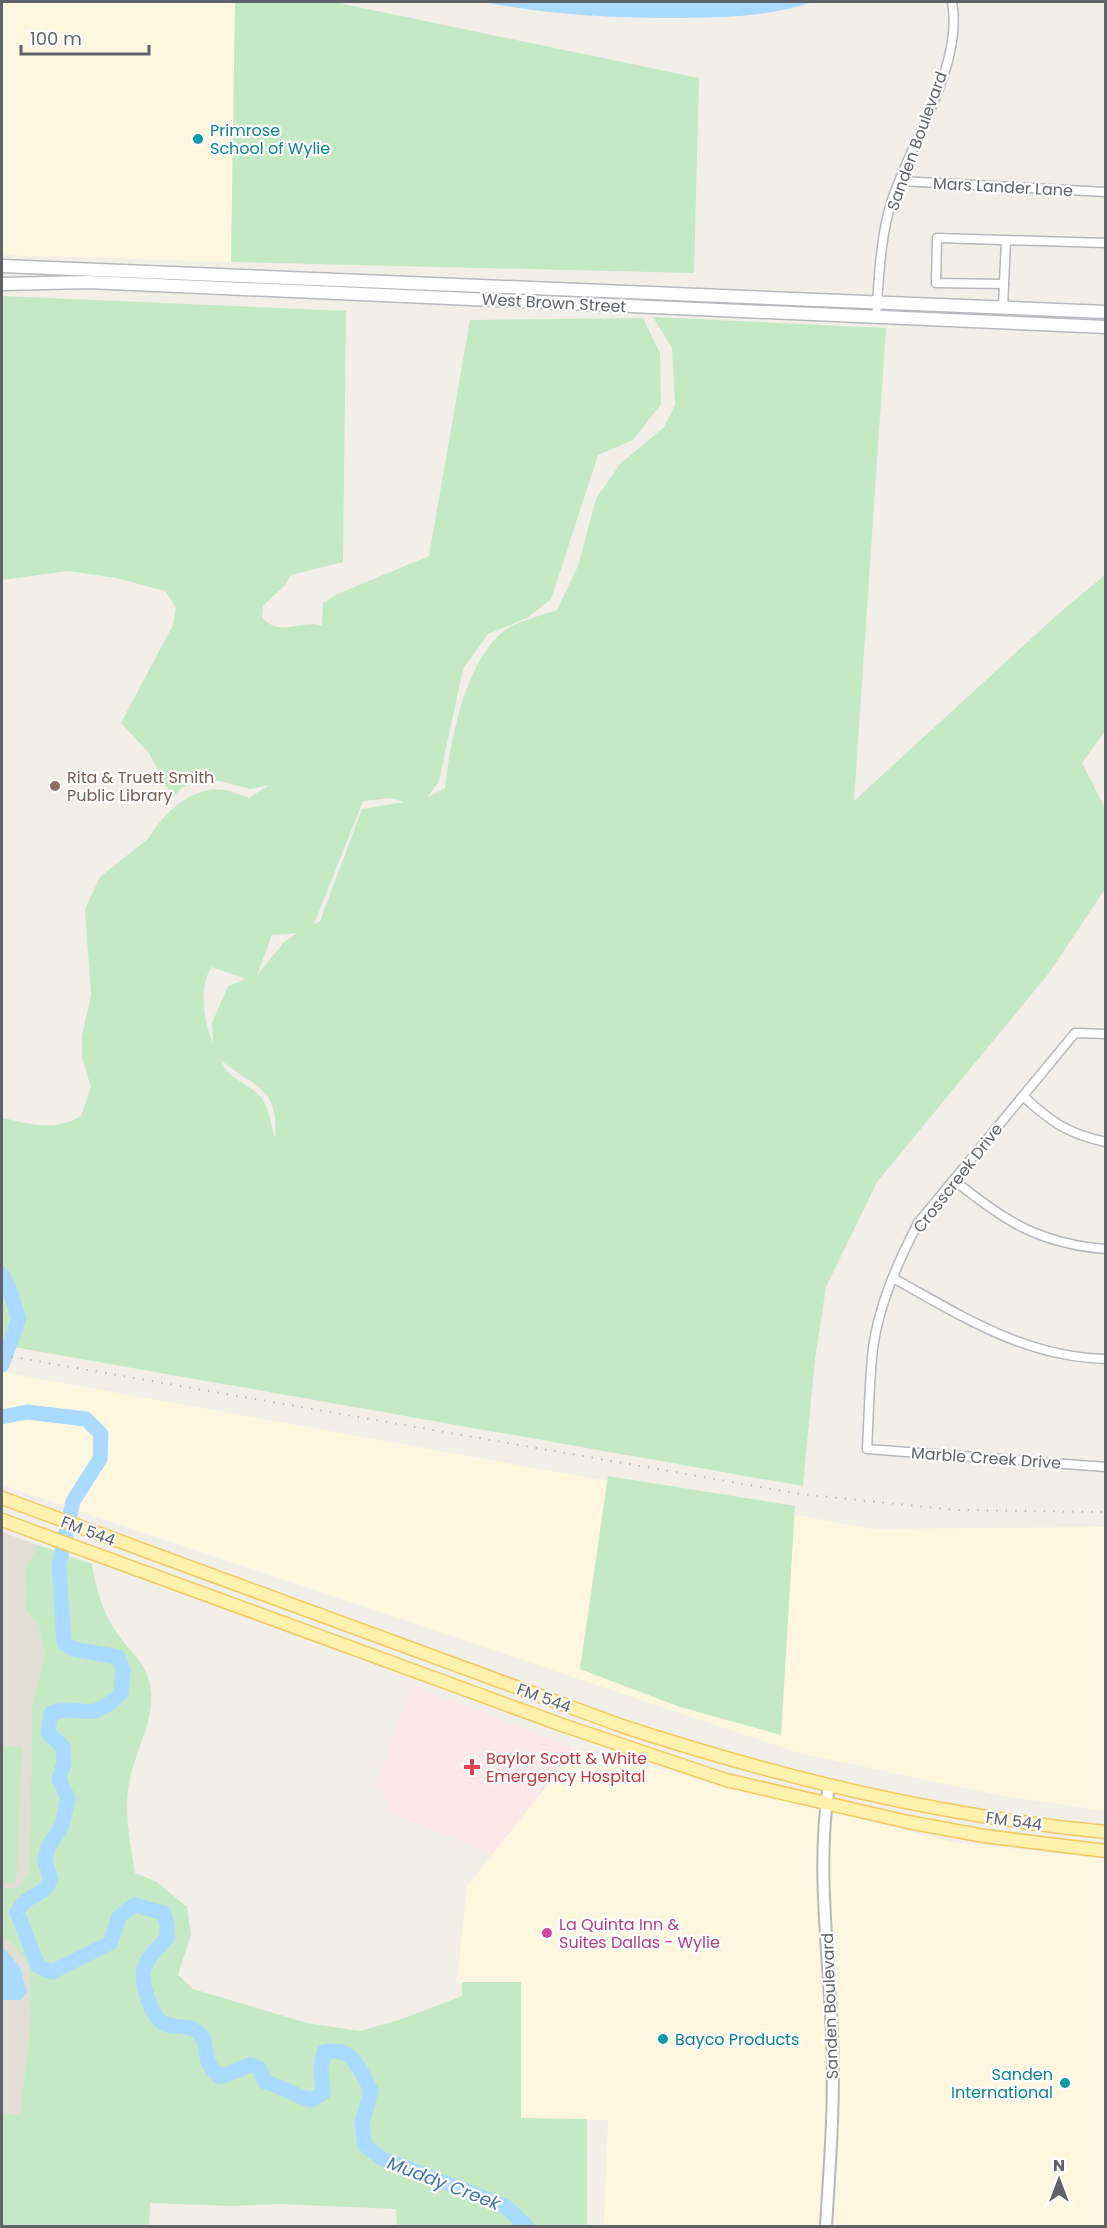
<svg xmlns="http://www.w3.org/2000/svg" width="1107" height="2228" viewBox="0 0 1107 2228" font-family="Poppins,sans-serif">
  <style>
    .commercial { fill: #fef7e0 }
    .education { fill: #e1ded6 }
    .medical { fill: #fce8e6 }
    .green { fill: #c5e8c5; fill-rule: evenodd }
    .water { fill: #aadaff }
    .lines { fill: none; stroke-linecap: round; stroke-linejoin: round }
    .river { stroke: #aadaff; stroke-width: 15 }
    .minor-casing { stroke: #b5b8bc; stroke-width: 11 }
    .tertiary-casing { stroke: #b5b8bc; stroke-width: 14 }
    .secondary-casing { stroke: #b6babf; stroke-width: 15 }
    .primary-casing { stroke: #f2c960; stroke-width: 15 }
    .minor { stroke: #fff; stroke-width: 8 }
    .tertiary { stroke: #fff; stroke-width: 10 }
    .secondary { stroke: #fff; stroke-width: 12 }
    .primary { stroke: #fff2af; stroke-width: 12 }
    .rail { stroke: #b6b7b8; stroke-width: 2; stroke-dasharray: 1.5 8; stroke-linecap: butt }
    .culture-dot { fill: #0f9aa8; stroke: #fff; stroke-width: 2 }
    .education-dot { fill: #8d6e63; stroke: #fff; stroke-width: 2 }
    .health-dot { fill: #e0444e; stroke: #fff; stroke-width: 2 }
    .hotel-dot { fill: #d1479c; stroke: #fff; stroke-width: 2 }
    .labels { text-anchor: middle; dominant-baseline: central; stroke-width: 4.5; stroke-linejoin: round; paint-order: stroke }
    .culture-label { font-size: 16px; fill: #0d838f; stroke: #fff; text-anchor: start }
    .street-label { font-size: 16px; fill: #5f6368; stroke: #fff }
    .education-label { font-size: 16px; fill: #785e54; stroke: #fff; text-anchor: start }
    .health-label { font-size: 16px; fill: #be3a42; stroke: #fff; text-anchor: start }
    .hotel-label { font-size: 16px; fill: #b23c85; stroke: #fff; text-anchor: start }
    .water-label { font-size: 18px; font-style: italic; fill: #4174aa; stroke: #fff }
  </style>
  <rect width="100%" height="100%" fill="#f1efe8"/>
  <!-- commercial -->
  <g class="commercial">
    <path d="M2 2H235L231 262 2 255Z"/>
    <path d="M2 1372 873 1529 1105 1527V1811L998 1795 799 1753 2 1485Z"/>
    <path d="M576 1749 952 1842 1105 1859V2226H604L608 2120 521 2119 520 1982H457L467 1886Z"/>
  </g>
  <!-- education -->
  <g class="education">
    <path d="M2 1532 38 1545 25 1570 26 1611 38 1624 45 1655 32 1704 30 1870 18 1888H2Z"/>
    <path d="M2 1936 14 1945 29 1968 31 2023 20 2114H2Z"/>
  </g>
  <!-- medical -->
  <path class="medical" d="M412 1685 576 1749 492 1854 387 1812 386 1800 381 1788 375 1786Z"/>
  <!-- green -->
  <g class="green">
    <path d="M235 2H334L699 78 694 273 231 262Z"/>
    <path d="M2 296 346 311 343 562 291 575 285 585 263 606 262 618C282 638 300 619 322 626L323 603 335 595 429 556 470 320 643 318 660 353 661 404 633 440 598 455 551 599 527 618 488 634 463 669 439 781 428 797 445 788C450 742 465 660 505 630 518 621 541 616 557 610L578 566 596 499 620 464 664 427 675 405 672 348 653 317 886 328 854 801 1057 615 1105 575V731L1082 763 1105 808V889L1049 973 877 1182 826 1287 815 1359 803 1486 2 1345V1118C31 1124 54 1132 81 1116L91 1087 82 1058V1036L91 995 85 909 100 877 149 838C164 811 194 785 226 790 233 792 241 795 249 798L269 785 250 789 220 781 203 780 185 786 172 797 149 753 121 723 173 625 176 607 165 591 116 578 68 571 2 580ZM390 798 404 802 362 809 320 921 314 924 363 801ZM298 933 285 941 257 975 272 935ZM212 967 246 979 228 986 212 1023 213 1043C204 1025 198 984 212 967ZM221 1060C255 1089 279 1086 275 1138 270 1123 270 1106 258 1094 245 1081 228 1080 221 1060Z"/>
    <path d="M608 1476 795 1506 781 1735 680 1707 580 1669Z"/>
    <path d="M38 1545 92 1564C96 1590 103 1614 119 1636 135 1658 149 1664 151 1694 153 1723 136 1751 130 1778 123 1810 130 1841 135 1873L157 1882 187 1907 191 1934 178 1975 193 1989 307 2023 360 2031 405 2018 462 1996V1982H521V2118L587 2119V2226H397L396 2209 281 2204 232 2206 150 2203 149 2226H2V2114H20L31 2023 29 1968 14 1945 2 1936V1888H18L30 1870 32 1704 45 1655 38 1624 26 1611 25 1570Z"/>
    <path d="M2 1746 22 1747 16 1883H2Z"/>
  </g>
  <!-- water -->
  <g class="water">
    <path d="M484 2H813C764 18 718 18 667 18 605 18 545 14 484 2Z"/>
    <path d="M2 1946 20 1967 27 1993 20 2000H2Z"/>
  </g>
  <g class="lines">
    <!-- river -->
    <g class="river">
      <path d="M2 1274 9 1288 19 1319 2 1365"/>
      <path d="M2 1417 27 1412 86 1419 101 1434 100 1459 73 1501 59 1565 64 1643 73 1649 118 1657 123 1670 121 1693C87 1727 86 1702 51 1713L48 1733 63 1747 64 1763 59 1779 68 1798 62 1826 48 1847 45 1861 51 1880C40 1900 29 1891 17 1912L38 1966 52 1972 110 1943 119 1917 134 1905 164 1913 167 1925V1938C144 1962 137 1970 149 2002 153 2011 156 2020 165 2024 177 2029 190 2023 200 2034 211 2045 199 2060 220 2077L250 2065 259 2068 265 2082C281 2085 295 2097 312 2100L323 2093 321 2067 324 2052C354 2046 358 2068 371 2090L362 2124 365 2145 381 2158 505 2206 526 2226"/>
    </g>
    <defs>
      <g id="minor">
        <path d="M900 181 1106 192"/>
        <path d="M1006 240 1004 284 936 283 937 238 1106 243"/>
        <path d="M1003 308 1004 284"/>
        <path d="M876 317C879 279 880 237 892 200 911 142 964 64 952 2"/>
        <path d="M1106 1034 1075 1033 918 1223C898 1262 879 1304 873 1348 869 1382 869 1416 867 1449L1106 1467"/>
        <path d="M1023 1096C1051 1122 1068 1134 1106 1142"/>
        <path d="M954 1180C1004 1221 1040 1244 1106 1249"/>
        <path d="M893 1278C962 1316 1024 1357 1106 1359"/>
      </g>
      <path id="tertiary" d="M826 2226C830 2163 835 2099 832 2035 829 1953 816 1867 829 1785"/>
      <g id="secondary">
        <path d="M2 266 1106 312"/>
        <path d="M2 284 88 282 1106 327"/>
      </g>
      <g id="primary">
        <path d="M2 1498 622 1726C781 1778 938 1816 1106 1832"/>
        <path d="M2 1520 565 1726 726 1780 908 1822 984 1836 1106 1851"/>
      </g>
    </defs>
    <!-- minor casing -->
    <use href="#minor" class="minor-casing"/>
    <!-- tertiary casing -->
    <use href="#tertiary" class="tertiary-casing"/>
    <!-- secondary casing -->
    <use href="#secondary" class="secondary-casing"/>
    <!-- primary casing -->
    <use href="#primary" class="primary-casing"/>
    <!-- minor -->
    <use href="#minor" class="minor"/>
    <!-- tertiary -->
    <use href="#tertiary" class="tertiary"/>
    <!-- secondary -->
    <use href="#secondary" class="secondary"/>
    <!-- primary -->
    <use href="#primary" class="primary"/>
    <!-- rail -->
    <path class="rail" d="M2 1355 801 1494 955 1510 1106 1512"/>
  </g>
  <!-- markers -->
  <g class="culture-dot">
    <circle cx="198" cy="139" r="6"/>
    <circle cx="663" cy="2039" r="6"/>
    <circle cx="1065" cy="2083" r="6"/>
  </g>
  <circle class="education-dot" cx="55" cy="786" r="6"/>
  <path class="health-dot" d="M469 1758h6v6h6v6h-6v6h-6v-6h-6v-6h6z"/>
  <circle class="hotel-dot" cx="547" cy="1933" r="6"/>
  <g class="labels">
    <!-- culture labels -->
    <g class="culture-label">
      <text x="210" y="130">Primrose<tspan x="210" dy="18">School of Wylie</tspan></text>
      <text x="675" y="2039">Bayco Products</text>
      <text x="1053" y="2074" text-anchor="end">Sanden<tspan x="1053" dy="18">International</tspan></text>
    </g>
    <!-- street labels -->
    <g class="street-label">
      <text transform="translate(917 141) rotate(-70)">Sanden Boulevard</text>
      <text transform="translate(1003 187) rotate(3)">Mars Lander Lane</text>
      <text transform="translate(554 303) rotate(3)">West Brown Street</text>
      <text transform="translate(958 1178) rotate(-52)">Crosscreek Drive</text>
      <text transform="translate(986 1458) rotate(4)">Marble Creek Drive</text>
      <text transform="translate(88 1531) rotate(21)">FM 544</text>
      <text transform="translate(544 1698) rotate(20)">FM 544</text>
      <text transform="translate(1014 1821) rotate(8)">FM 544</text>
      <text transform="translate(830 2006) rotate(-92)">Sanden Boulevard</text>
    </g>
    <!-- education labels -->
    <g class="education-label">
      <text x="67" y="777">Rita &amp; Truett Smith<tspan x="67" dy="18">Public Library</tspan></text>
    </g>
    <!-- health labels -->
    <g class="health-label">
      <text x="486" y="1758">Baylor Scott &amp; White<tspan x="486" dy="18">Emergency Hospital</tspan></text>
    </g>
    <!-- hotel labels -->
    <g class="hotel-label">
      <text x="559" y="1924">La Quinta Inn &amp;<tspan x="559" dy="18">Suites Dallas - Wylie</tspan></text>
    </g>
    <!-- water labels -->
    <g class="water-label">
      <text transform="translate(444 2183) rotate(21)">Muddy Creek</text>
    </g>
  </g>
  <!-- border -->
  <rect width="1107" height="2228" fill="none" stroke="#5f6368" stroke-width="6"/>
  <!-- north arrow -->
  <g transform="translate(1059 2180)" stroke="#ffffff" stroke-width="4.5" paint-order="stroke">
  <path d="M0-4.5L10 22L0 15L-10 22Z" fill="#5f6368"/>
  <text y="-9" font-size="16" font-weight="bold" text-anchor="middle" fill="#5f6368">N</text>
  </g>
  <!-- scale -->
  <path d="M21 45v9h128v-9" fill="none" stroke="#5f6368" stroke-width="3"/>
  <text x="30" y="45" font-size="18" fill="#5f6368" stroke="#ffffff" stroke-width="4.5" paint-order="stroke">100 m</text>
</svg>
